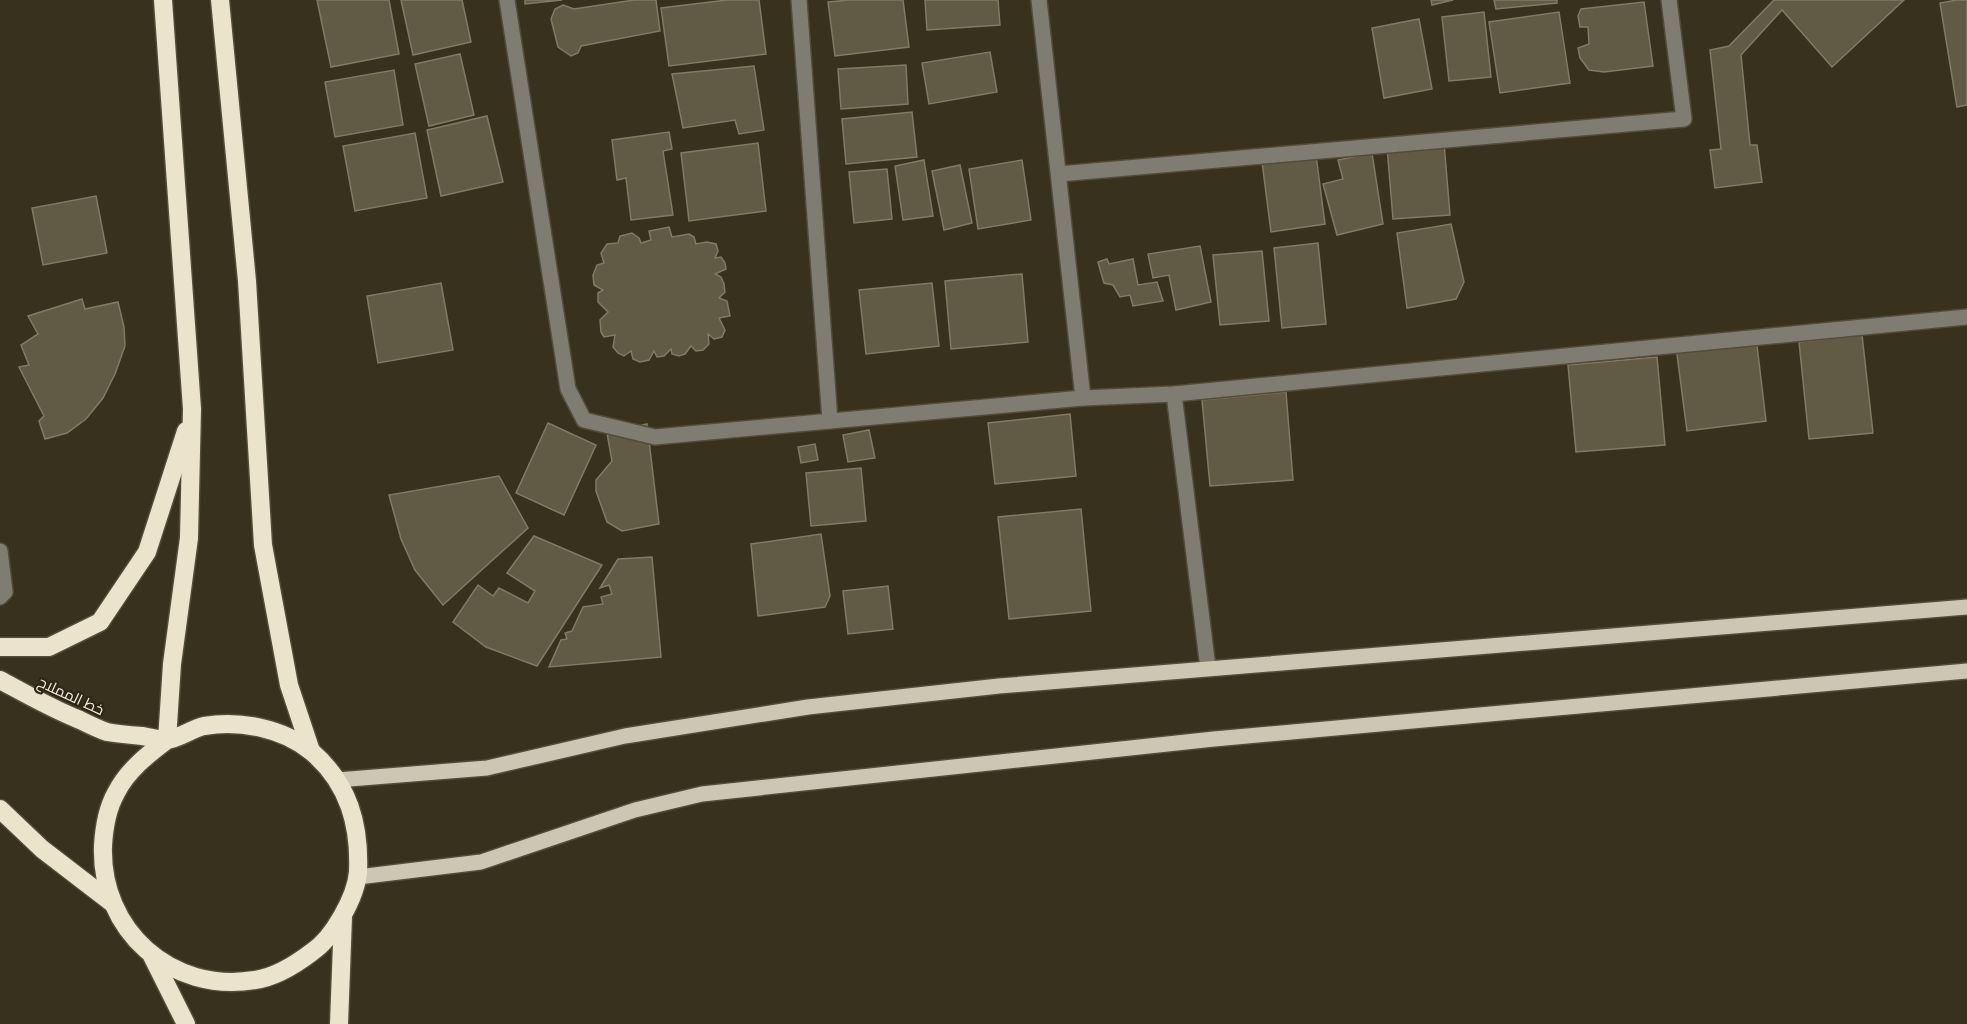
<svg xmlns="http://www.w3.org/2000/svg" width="1967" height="1024" viewBox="0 0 1967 1024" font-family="'Fira Sans Condensed',Cairo,sans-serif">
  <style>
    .building { fill: #615a45; stroke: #817a64; stroke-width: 1.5 }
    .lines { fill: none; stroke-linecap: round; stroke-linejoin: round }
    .minor-casing { stroke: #534c3a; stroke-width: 18 }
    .major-casing { stroke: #534c3a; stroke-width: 18 }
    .highway-casing { stroke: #534c3a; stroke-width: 21 }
    .minor { stroke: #7f7c72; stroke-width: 15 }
    .major { stroke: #cdc6b2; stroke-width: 15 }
    .highway { stroke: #ebe3cb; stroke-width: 18 }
    .labels { text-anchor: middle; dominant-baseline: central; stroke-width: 4.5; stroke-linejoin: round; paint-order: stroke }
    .street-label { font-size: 15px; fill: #f6f2e6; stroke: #2e2714 }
  </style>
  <rect width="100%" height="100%" fill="#38311e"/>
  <!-- building -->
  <g class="building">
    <path d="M317 0H389L399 54 331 67Z"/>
    <path d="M401 0H462L471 42 413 55Z"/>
    <path d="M525 0H562L525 4Z"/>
    <path d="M634 0H656L660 31 581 46 578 53 571 56 558 47 551 19 555 9 563 5 574 9Z"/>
    <path d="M727 0H759L766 54 669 66 661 8Z"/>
    <path d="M849 0H903L909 47 835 56 828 2Z"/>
    <path d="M925 0H998L1000 25 927 30Z"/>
    <path d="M1431 0H1453L1432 5Z"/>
    <path d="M1494 0H1557V3L1496 9Z"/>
    <path d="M1774 0H1904L1832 67 1782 10 1741 55 1750 145H1757L1762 182 1715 188 1710 150 1721 149 1710 50 1729 46Z"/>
    <path d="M1957 0H1967V105L1957 107 1940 3Z"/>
    <path d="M1644 2 1653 66 1604 72 1589 70 1580 58 1578 48 1589 44 1588 27H1580L1578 16 1581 9Z"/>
    <path d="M1484 12 1491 77 1449 81 1442 17Z"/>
    <path d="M1559 12 1570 83 1500 93 1489 22Z"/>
    <path d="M1419 19 1432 89 1384 98 1372 28Z"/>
    <path d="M990 52 997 92 929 104 922 63Z"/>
    <path d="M460 54 474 115 429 126 415 64Z"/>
    <path d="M906 65 908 104 841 109 838 69Z"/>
    <path d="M754 66 764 130 739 134 735 120 683 128 672 74Z"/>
    <path d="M394 70 403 125 335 137 325 82Z"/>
    <path d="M912 112 917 157 846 164 842 119Z"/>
    <path d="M487 116 503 182 441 196 427 130Z"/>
    <path d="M669 132 672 149 663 151 673 215 631 220 626 178 617 180 612 140Z"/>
    <path d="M415 133 427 198 355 211 343 146Z"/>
    <path d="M758 143 766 211 689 221 681 153Z"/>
    <path d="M1444 143 1450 215 1393 219 1387 147Z"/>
    <path d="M1372 153 1383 224 1337 235 1323 184 1343 179 1338 160Z"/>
    <path d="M1316 155 1325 224 1271 232 1262 162Z"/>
    <path d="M924 160 933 216 903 220 895 166Z"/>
    <path d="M1022 160 1031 220 978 229 969 169Z"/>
    <path d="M960 165 972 223 944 230 932 171Z"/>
    <path d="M887 169 892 219 854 223 849 172Z"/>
    <path d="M96 196 107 253 43 265 32 208Z"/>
    <path d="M1451 224 1464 282 1456 299 1407 308 1397 233Z"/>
    <path d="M669 227 672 237 689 234 694 237 696 244 707 242 716 244 718 251 715 258 721 257 725 263 726 269 715 274 721 277 724 284 725 292 719 298 727 301 730 316 719 318 725 330 722 337 714 339 708 334 709 344 703 350 696 351 691 346 685 354 679 356 672 354 671 349 664 356 657 357 654 351 649 360 640 362 633 359 631 351 624 356 618 353 613 347 615 335 604 337 601 332 600 320 608 312 598 302V293L603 290 594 285 593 275 597 265 604 263 601 253 607 244 618 243 620 236 632 233 639 238 641 243 651 240 649 231Z"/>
    <path d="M1318 243 1326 324 1282 328 1274 248Z"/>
    <path d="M1200 246 1211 302 1176 310 1169 275 1153 278 1148 254Z"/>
    <path d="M1262 251 1269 321 1220 325 1213 255Z"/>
    <path d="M1107 259 1109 264 1133 259 1138 285 1157 282 1163 301 1133 306 1130 295 1120 297 1113 285 1104 283 1101 273 1098 262Z"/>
    <path d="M1022 274 1028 342 951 349 945 281Z"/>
    <path d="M441 283 453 350 378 363 367 296Z"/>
    <path d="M932 283 939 346 866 354 859 290Z"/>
    <path d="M82 299 85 309 118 302 124 327 125 346 115 374 103 398 86 419 67 433 45 439 39 421 44 416 19 367 29 365 21 345 38 334 28 316Z"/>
    <path d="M1862 335 1873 433 1809 439 1799 342Z"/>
    <path d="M1756 337 1766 421 1687 431 1676 347Z"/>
    <path d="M1657 357 1665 445 1576 452 1568 365Z"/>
    <path d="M1286 392 1293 480 1210 486 1202 400Z"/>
    <path d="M1070 414 1076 476 995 484 988 423Z"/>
    <path d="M548 423 596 445 564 515 516 493Z"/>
    <path d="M647 424 659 524 622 531 607 522 596 491V480L612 461 607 433Z"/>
    <path d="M869 430 875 458 848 462 843 435Z"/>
    <path d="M815 444 818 460 801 463 798 447Z"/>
    <path d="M861 468 866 521 811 526 806 473Z"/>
    <path d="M499 476 528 528 443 605 415 570 401 539 389 495Z"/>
    <path d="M1081 509 1091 611 1009 619 998 517Z"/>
    <path d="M821 534 830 596 825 607 758 616 751 544Z"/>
    <path d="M534 536 602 565 537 666 486 647 453 622 478 585 493 596 499 588 528 603 535 591 507 573Z"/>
    <path d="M652 557 661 657 549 667 561 640 567 639 565 633 572 631 583 607 603 604 601 597 612 594 609 585 600 588 618 559Z"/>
    <path d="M888 586 893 629 848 634 843 591Z"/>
  </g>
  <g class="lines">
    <defs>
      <g id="minor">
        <path d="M507 0 568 389 584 420 655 437 1083 398 1174 394 1967 317"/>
        <path d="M799 0 830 421"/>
        <path d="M1039 0 1083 398"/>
        <path d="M1059 174 1684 119 1669 0"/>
        <path d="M1174 394 1208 668"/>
        <path d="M0 551 5 592 0 597"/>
      </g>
      <g id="major">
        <path d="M337 780 487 768 625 736 808 707 999 686 1967 607"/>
        <path d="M358 877 481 862 635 810 702 794 1214 739 1967 671"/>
      </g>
      <g id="highway">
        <path d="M220 0 247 281 263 545 289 685 311 751"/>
        <path d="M0 647H49L100 622 147 552 186 431"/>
        <path d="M0 680C26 694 52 709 80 720 88 724 98 729 107 732 118 734 130 735 142 736 149 737 159 740 166 740 179 739 191 729 204 726 240 720 283 728 312 752 349 784 360 825 358 872 356 897 333 938 312 952 295 965 276 977 255 980 171 994 100 930 103 846 104 828 107 809 116 793 127 771 147 755 167 740L172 664 189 538 192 409 163 0"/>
        <path d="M0 809 42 849 111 902"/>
        <path d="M152 956 186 1024"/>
        <path d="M339 1024 343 917"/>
      </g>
    </defs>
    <!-- minor casing -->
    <use href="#minor" class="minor-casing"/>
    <!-- major casing -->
    <use href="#major" class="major-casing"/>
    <!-- highway casing -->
    <use href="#highway" class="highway-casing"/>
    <!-- minor -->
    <use href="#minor" class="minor"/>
    <!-- major -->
    <use href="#major" class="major"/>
    <!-- highway -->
    <use href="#highway" class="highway"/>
  </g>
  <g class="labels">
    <!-- street labels -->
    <g class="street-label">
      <text transform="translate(71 696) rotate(25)">خط المملاح</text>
    </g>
  </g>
</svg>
